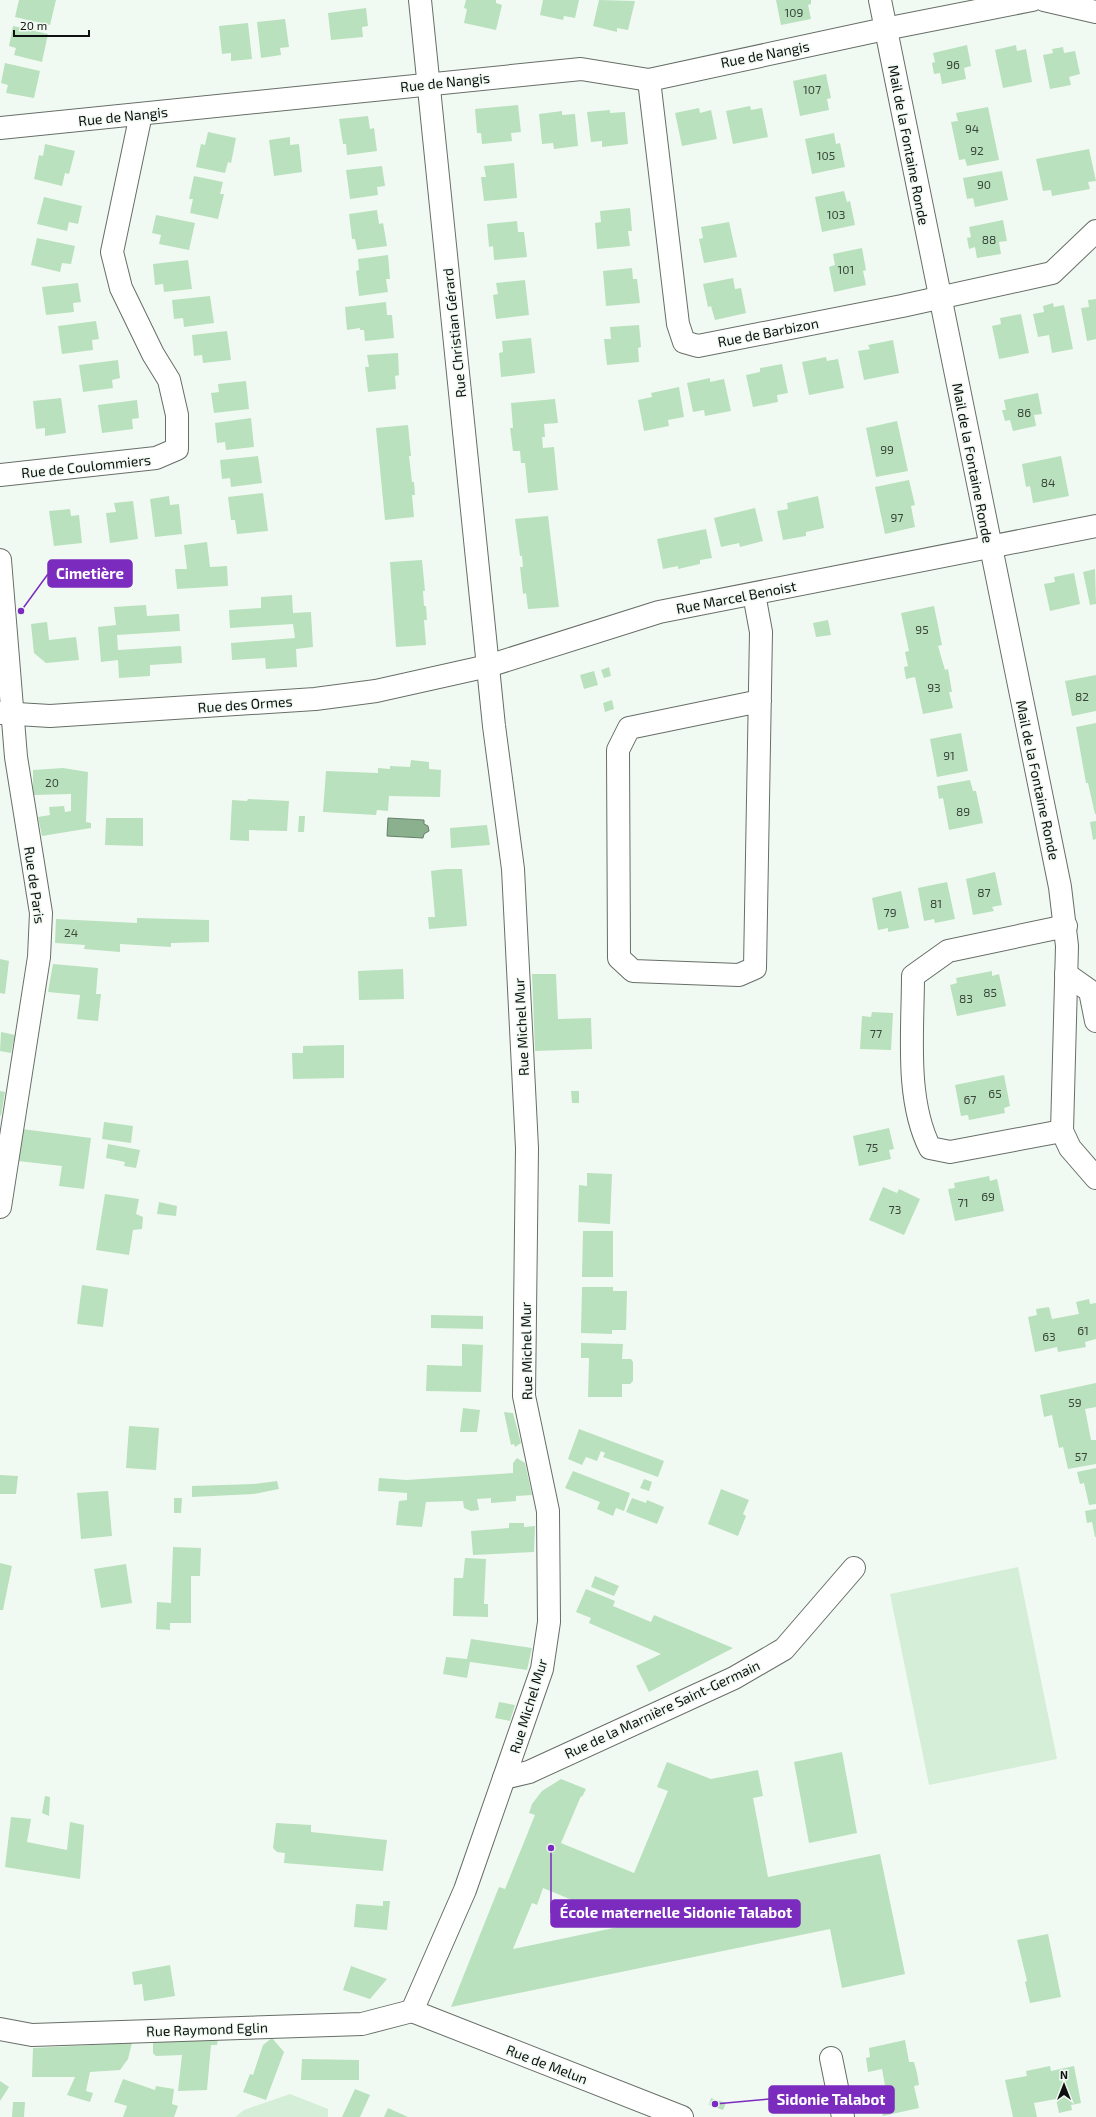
<svg xmlns="http://www.w3.org/2000/svg" width="1096" height="2117" viewBox="0 0 1096 2117" font-family="'Exo 2',sans-serif">
  <style>
    .green { fill: #d5eed7 }
    .water { fill: #8ab08e; stroke: #658068 }
    .building { fill: #b9e1bd; fill-rule: evenodd }
    .lines { fill: none; stroke-linecap: round; stroke-linejoin: round }
    .minor-casing { stroke: #676e67; stroke-width: 24 }
    .tertiary-casing { stroke: #676e67; stroke-width: 24 }
    .minor { stroke: #fff; stroke-width: 22 }
    .tertiary { stroke: #fff; stroke-width: 22 }
    .labels { text-anchor: middle; dominant-baseline: central; stroke-width: 3; stroke-linejoin: round; paint-order: stroke }
    .number-label { font-size: 12px; fill: #39453a }
    .street-label { font-size: 14px; fill: #0e110f; stroke: #f1faf2 }
    .leader { fill: none; stroke: #7b2cbf; stroke-width: 1.5 }
    .callout-dot { fill: #7b2cbf; stroke: #f1faf2; stroke-width: 1.5 }
    .callout { fill: #7b2cbf; stroke: #7b2cbf; stroke-width: 1.5 }
    .callout-label { font-size: 15px; text-anchor: middle; font-weight: bold; fill: #fff }
  </style>
  <rect width="100%" height="100%" fill="#f1faf2"/>
  <!-- green -->
  <g class="green">
    <path d="M1018 1567 1057 1759 929 1785 890 1594Z"/>
    <path d="M290 2094 328 2109V2117H235L244 2110Z"/>
  </g>
  <!-- water -->
  <path class="water" d="M388 818 424 820V824L428 826 429 831 424 834 423 838 387 836Z"/>
  <!-- building -->
  <g class="building">
    <path d="M19 0H56L50 25 15 17Z"/>
    <path d="M466 0H496V3L502 5 496 30 464 23 467 9 464 8Z"/>
    <path d="M543 0H579L575 18 564 16 563 20 540 15Z"/>
    <path d="M599 0 635 1 628 30 617 28V32L593 26Z"/>
    <path d="M776 0H811V4L808 5 811 19 781 25Z"/>
    <path d="M366 8 368 26 362 27 363 37 331 40 328 13Z"/>
    <path d="M285 19 289 47 280 48 281 55 261 58 257 22Z"/>
    <path d="M248 23 252 59 231 61V53L222 54 219 26Z"/>
    <path d="M13 26 48 34 42 62 14 55 16 48 9 46Z"/>
    <path d="M967 45 971 66 964 68 966 79 942 84 940 73 934 74 932 63 935 62 933 53Z"/>
    <path d="M1016 45 1017 51 1026 49 1032 82 1003 88 995 50Z"/>
    <path d="M1063 47 1064 53 1075 51 1080 74 1069 77 1071 85 1050 89 1043 55 1053 53 1052 49Z"/>
    <path d="M5 63 40 71 34 98 6 93 8 85 1 83Z"/>
    <path d="M826 74 831 98 827 99 829 110 800 116 793 81Z"/>
    <path d="M518 105 521 132 511 133 512 141 482 144 481 133H477L475 109Z"/>
    <path d="M750 106 751 110 762 108 768 137 733 144 726 111Z"/>
    <path d="M988 107 999 160 967 166 965 159 959 160 951 122 958 121 956 113Z"/>
    <path d="M699 108 700 113 711 110 717 139 682 146 675 113Z"/>
    <path d="M610 110V113L625 112 628 144 602 147V141L591 142 587 112Z"/>
    <path d="M562 111V115L575 114 578 146 554 149 553 143 542 144 539 114Z"/>
    <path d="M368 116 370 129 374 128 377 151 347 155 346 144H343L339 119Z"/>
    <path d="M208 132 236 138 231 163 228 162 225 173 196 167 201 144 205 145Z"/>
    <path d="M834 133 836 144 840 143 845 167 812 174 805 139Z"/>
    <path d="M290 137V145L299 144 302 172 274 176 269 140Z"/>
    <path d="M45 144 75 151 69 174 65 173 62 186 34 179 39 155 43 156Z"/>
    <path d="M1089 149 1096 181 1088 182 1090 189 1052 196 1051 190 1043 191 1036 159Z"/>
    <path d="M514 163 517 198 484 201 481 177H486L484 166Z"/>
    <path d="M382 166 385 186 377 187 378 195 350 199 346 170Z"/>
    <path d="M1002 171 1008 200 975 207 973 198 967 199 963 178Z"/>
    <path d="M194 176 223 182 220 194H224L218 219 190 213 193 199H189Z"/>
    <path d="M844 191 847 202 850 201 855 225 822 232 815 197Z"/>
    <path d="M44 197 82 206 78 224 69 222 67 231 37 224Z"/>
    <path d="M630 208 632 231H628L630 246 597 249 595 223 601 222 600 211Z"/>
    <path d="M377 210 379 224 383 223 387 246 357 250 355 239H352L349 214Z"/>
    <path d="M156 215 195 223 189 250 159 244 161 235 152 233Z"/>
    <path d="M1003 220 1007 241 999 242 1001 254 977 258 975 247 969 249 967 238 971 237 969 227Z"/>
    <path d="M517 221 518 232H524L527 257 494 260 493 246 489 247 487 224Z"/>
    <path d="M729 222 737 257 704 263 699 239 703 238 701 227Z"/>
    <path d="M37 238 75 246 71 264 62 263 60 272 31 265Z"/>
    <path d="M862 248 866 270 863 271 866 285 834 292 829 267 835 265 833 254Z"/>
    <path d="M388 255 390 279H386L388 292 359 296 356 271 359 270 358 259Z"/>
    <path d="M188 260 192 289 164 292 163 284 155 285 153 264Z"/>
    <path d="M632 268 633 279H637L640 303 606 306 603 271Z"/>
    <path d="M733 278 735 289 741 288 746 313 715 320 711 306 708 307 703 284Z"/>
    <path d="M525 280 529 315 496 319 493 295 498 294 496 283Z"/>
    <path d="M78 283 81 302 73 303 74 312 46 315 42 287Z"/>
    <path d="M210 296 214 323 184 327 183 318 174 319 172 300Z"/>
    <path d="M1096 299V339L1087 341 1081 308 1089 307 1088 300Z"/>
    <path d="M386 302 387 315H392L394 338 365 341 364 330H360V328L347 330 345 307Z"/>
    <path d="M1053 303 1054 307 1064 305 1073 349 1052 353 1049 335 1038 337 1033 314 1044 312 1043 306Z"/>
    <path d="M1021 314 1029 353 999 359 992 326 1001 324 1000 318Z"/>
    <path d="M96 321 99 339 92 340 93 350 62 354 58 326Z"/>
    <path d="M639 325 641 347 638 348 639 362 607 365 604 339H611L610 327Z"/>
    <path d="M227 331 231 360 203 363 202 355 194 356 192 335Z"/>
    <path d="M531 338 535 373 501 377 499 353 503 352 502 341Z"/>
    <path d="M893 340 899 373 864 380 858 351 870 349 868 345Z"/>
    <path d="M398 353 399 375 395 376 396 389 368 392 365 367H369L367 355Z"/>
    <path d="M826 357 827 361 838 359 844 388 809 395 802 362Z"/>
    <path d="M118 360 120 378 112 380 113 388 83 392 79 365Z"/>
    <path d="M782 364 788 393 777 395 778 402 753 407 746 375 760 372V368Z"/>
    <path d="M710 378V382L724 379 731 411 705 416 704 410 693 412 687 383Z"/>
    <path d="M246 381 249 409 214 413 211 393 219 392 218 384Z"/>
    <path d="M679 387 684 417 668 420 669 426 644 431 638 400 652 397 651 393Z"/>
    <path d="M1038 393 1042 414 1034 415 1036 426 1013 431 1010 420 1005 421 1002 410H1006L1004 400Z"/>
    <path d="M61 398 66 433 45 436V428L36 429 33 401Z"/>
    <path d="M555 399 558 423 544 424 545 437H542L543 448 554 447 558 490 528 493 525 463H521L520 451H513L510 428H513L511 403Z"/>
    <path d="M137 400 139 418 132 419 133 429 102 433 98 405Z"/>
    <path d="M251 418 254 447 226 450 225 442 217 443 215 423Z"/>
    <path d="M897 421 908 471 876 477 866 428Z"/>
    <path d="M408 425 411 456H409L412 482H414L415 495H412L414 517 385 520 376 428Z"/>
    <path d="M258 456 262 483 231 487 230 478 222 479 220 460Z"/>
    <path d="M1061 456 1069 496 1033 503 1030 486 1026 487 1022 464Z"/>
    <path d="M909 480 915 505 911 506 915 527 885 534 875 487Z"/>
    <path d="M263 493 268 531 237 534 235 520H231L228 497Z"/>
    <path d="M169 496 170 505 179 504 182 534 155 537 150 499Z"/>
    <path d="M818 496 824 528 806 532V536L783 540 777 511 788 509 787 503Z"/>
    <path d="M133 501 138 539 110 543 106 513 116 512 114 503Z"/>
    <path d="M755 508 763 541 740 547 739 543 721 547 714 518Z"/>
    <path d="M70 509 71 516 79 515 82 543 54 546 49 511Z"/>
    <path d="M548 516 559 607 528 609 526 593 523 594 520 567H523L522 556H520L515 519Z"/>
    <path d="M706 529 712 558 700 560V564L678 569V566L663 569 657 539Z"/>
    <path d="M207 542 210 567 227 566 228 586 177 589 175 569H187L184 545Z"/>
    <path d="M422 560 425 591H423L424 606H426L427 620H424L426 645 396 647 390 562Z"/>
    <path d="M1095 569 1096 604 1090 605 1083 572Z"/>
    <path d="M1074 573 1080 604 1050 611 1044 584 1055 582 1054 577Z"/>
    <path d="M292 595 293 613 311 612 313 647 296 649 297 667 266 669 265 658 232 660 231 643 295 638 293 624 230 628 229 610 261 608V597Z"/>
    <path d="M146 605 147 616 179 614 180 631 117 635 118 650 181 646 182 663 150 665V676L119 678 118 660 101 662 98 627 116 625 114 607Z"/>
    <path d="M934 606 942 645 938 646 945 670 948 669 952 692H949L953 708 923 714 915 677 906 679 904 667 908 666 905 652 909 651 901 613Z"/>
    <path d="M828 620 831 635 816 637 813 623Z"/>
    <path d="M47 622 49 640 76 637 79 660 46 663 34 653 31 624Z"/>
    <path d="M609 667 611 676 604 678 601 670Z"/>
    <path d="M594 671 598 685 584 689 580 675Z"/>
    <path d="M1096 675V711L1072 716 1065 681Z"/>
    <path d="M612 700 614 709 605 712 603 703Z"/>
    <path d="M1096 723V814H1095L1088 783H1086L1076 727Z"/>
    <path d="M961 733 968 771 937 777 930 739Z"/>
    <path d="M411 760 429 762V769L441 770 440 797 389 796 388 811 377 810 376 815 323 812 326 771 378 773V768L390 769V766L410 767Z"/>
    <path d="M63 768 88 772 86 822 91 823V828L42 836 38 817 50 815 49 807 64 806 65 812 71 811V794L33 795V770Z"/>
    <path d="M970 780 973 791H976L983 823 949 830 943 798 939 799 937 786Z"/>
    <path d="M248 799 289 801 287 831 249 830V841L230 840 232 800 247 801Z"/>
    <path d="M299 816H305L304 832H298Z"/>
    <path d="M106 818H143V846L105 845Z"/>
    <path d="M1096 821V839L1093 840 1090 822Z"/>
    <path d="M487 825 490 845 451 848 450 828Z"/>
    <path d="M446 869H462L467 926 429 929 428 917H435L431 871Z"/>
    <path d="M995 872 1002 905 992 907 994 911 973 915 966 879Z"/>
    <path d="M947 882 955 919 935 923 934 919 924 921 918 888Z"/>
    <path d="M901 891 909 928 888 932V928L878 930 872 898Z"/>
    <path d="M137 918 209 920V942L171 943V947L120 944V952L84 949 85 945 55 943 56 919 137 923Z"/>
    <path d="M0 959 9 961 5 994 0 993Z"/>
    <path d="M53 964 98 968 96 994H101L98 1021 77 1019 80 995 48 992Z"/>
    <path d="M403 969 404 999 359 1000 358 971Z"/>
    <path d="M992 971V976L999 974 1006 1006 957 1016 950 985 957 983 956 978Z"/>
    <path d="M532 974H556L558 1019 591 1018 592 1049 535 1051Z"/>
    <path d="M872 1012 893 1013 891 1050 860 1049 862 1016 871 1017Z"/>
    <path d="M1 1032 15 1035 11 1053 0 1051Z"/>
    <path d="M344 1045V1078L293 1079 292 1053H303V1046Z"/>
    <path d="M1004 1075 1010 1106 1004 1108 1005 1113 969 1120 968 1115 961 1116 955 1085Z"/>
    <path d="M0 1091 5 1092 1 1116 0 1115Z"/>
    <path d="M571 1091H579V1103H572Z"/>
    <path d="M104 1122 133 1126 131 1143 102 1139Z"/>
    <path d="M889 1128 894 1149 889 1150 891 1159 859 1166 853 1136Z"/>
    <path d="M22 1129 91 1138 84 1189 59 1186 62 1166 18 1161Z"/>
    <path d="M108 1144 140 1150 136 1168 124 1166 125 1162 106 1158Z"/>
    <path d="M587 1173 612 1174 610 1224 578 1222 579 1185 587 1186Z"/>
    <path d="M989 1176 990 1181 997 1179 1004 1211 955 1221 948 1189 955 1188 954 1183Z"/>
    <path d="M883 1187 897 1193 899 1189 920 1199 904 1235 869 1220Z"/>
    <path d="M105 1194 139 1199 136 1214 143 1217 142 1229 133 1230 129 1255 96 1250Z"/>
    <path d="M159 1202 177 1206 176 1216 157 1214Z"/>
    <path d="M583 1231H613V1277H582Z"/>
    <path d="M82 1285 108 1289 103 1327 77 1324Z"/>
    <path d="M582 1287H613V1291H627L626 1330H612V1334L581 1333Z"/>
    <path d="M1089 1299 1090 1304 1096 1303V1339L1085 1342 1086 1347 1058 1352 1057 1347 1035 1352 1028 1317 1037 1315 1036 1309 1049 1307 1052 1319 1079 1314 1076 1302Z"/>
    <path d="M431 1315 483 1316V1329L431 1328Z"/>
    <path d="M581 1343 623 1344 622 1359H631L633 1362V1381L630 1384H622V1397H588L589 1358H581Z"/>
    <path d="M462 1344 483 1345 481 1392 426 1391 427 1365 462 1366Z"/>
    <path d="M1096 1383V1407L1085 1409 1091 1440H1096V1464L1068 1469 1063 1447 1059 1448 1052 1415 1044 1417 1040 1395Z"/>
    <path d="M463 1408 480 1410 477 1432H460Z"/>
    <path d="M504 1412 513 1413 521 1443 515 1447 514 1444 511 1445Z"/>
    <path d="M129 1426 159 1428 156 1470 126 1468Z"/>
    <path d="M579 1429 664 1461 658 1477 603 1457 605 1453 601 1451 597 1461 586 1457 582 1465 568 1459Z"/>
    <path d="M517 1458 525 1463 532 1495 516 1496V1501L491 1503V1498L477 1499 479 1510 471 1511 464 1508 463 1501 426 1502 422 1527 396 1525 399 1501 407 1500V1493L378 1491 379 1478 406 1480 513 1473V1463Z"/>
    <path d="M1096 1468V1504L1089 1505 1084 1483 1080 1484 1077 1472Z"/>
    <path d="M573 1471 630 1493 624 1511 616 1508 613 1516 597 1509 600 1502 565 1488Z"/>
    <path d="M0 1475 18 1476 16 1494H0Z"/>
    <path d="M644 1479 652 1482 649 1491 640 1488Z"/>
    <path d="M277 1481 279 1489 254 1494 192 1497V1486L254 1484Z"/>
    <path d="M721 1489 749 1500 743 1514 746 1516 738 1536 708 1524Z"/>
    <path d="M108 1491 112 1536 81 1539 77 1493Z"/>
    <path d="M174 1498H182L181 1513H174Z"/>
    <path d="M632 1498 646 1503 647 1500 664 1507 657 1524 626 1512Z"/>
    <path d="M1096 1509V1537H1095L1092 1522 1087 1523 1085 1511Z"/>
    <path d="M509 1523H524V1527L535 1526 534 1552 473 1555 471 1531 509 1528Z"/>
    <path d="M173 1547 201 1548 200 1576H191V1623H170V1630L156 1629 157 1602 171 1603Z"/>
    <path d="M465 1558 486 1559 484 1604H488V1617L453 1616 454 1578H463Z"/>
    <path d="M0 1563 12 1566 3 1610H0Z"/>
    <path d="M126 1564 132 1603 101 1608 94 1569Z"/>
    <path d="M595 1576 619 1586 614 1596 591 1587Z"/>
    <path d="M586 1589 615 1601 613 1606 651 1622 654 1615 733 1648 649 1692 636 1666 661 1654 589 1623 591 1618 576 1612Z"/>
    <path d="M471 1639 532 1648 527 1670 470 1662 467 1678 443 1674 446 1657 467 1659Z"/>
    <path d="M499 1702 515 1705 510 1721 495 1718Z"/>
    <path d="M842 1752 857 1833 809 1843 794 1762Z"/>
    <path d="M667 1762 711 1779 758 1770 763 1796 753 1798 768 1877 880 1854 905 1974 842 1988 830 1929 451 2007 499 1887 505 1889 535 1815 529 1813 532 1804 542 1791 561 1779 586 1789 582 1797 581 1796 561 1843 634 1873 668 1791 657 1787ZM543 1888 623 1921V1926L513 1949 532 1903 537 1905Z"/>
    <path d="M45 1796 50 1797 49 1816 42 1813Z"/>
    <path d="M11 1817 31 1819 27 1842 67 1850 70 1822 84 1825 80 1879 5 1867Z"/>
    <path d="M276 1823 311 1825V1832L387 1840 383 1871 284 1863 285 1853 277 1852 273 1848Z"/>
    <path d="M383 1901H390L387 1930 354 1927 356 1904 383 1906Z"/>
    <path d="M1048 1934 1061 1997 1030 2003 1025 1982 1027 1981 1017 1940Z"/>
    <path d="M170 1965 175 1996 144 2001 142 1984 134 1985 132 1972Z"/>
    <path d="M351 1966 387 1979 370 1999 343 1990Z"/>
    <path d="M272 2038 284 2052 266 2100 243 2092 250 2074 253 2075 263 2045Z"/>
    <path d="M212 2039H218L217 2045H211L207 2090 178 2091 182 2055 156 2056 153 2053V2042L211 2040Z"/>
    <path d="M905 2040 909 2062H914L917 2073 919 2085 914 2086 919 2108 883 2116 881 2107H876L873 2094 886 2091 882 2069 868 2072 866 2058 870 2057 869 2048Z"/>
    <path d="M132 2043 128 2059 120 2070 90 2072 86 2091 93 2093 90 2102 67 2095 75 2077H32L33 2048Z"/>
    <path d="M302 2059 359 2060V2080H301Z"/>
    <path d="M1050 2066 1051 2071 1074 2066 1081 2103 1071 2105 1072 2110 1059 2113 1056 2099 1034 2103 1037 2117H1013L1005 2080 1027 2076 1026 2071Z"/>
    <path d="M123 2079 155 2090 156 2086 174 2089 172 2104 178 2106 174 2117H123L127 2106 114 2102Z"/>
    <path d="M0 2081 9 2087 0 2101Z"/>
    <path d="M355 2089 370 2095 360 2117H342Z"/>
    <path d="M711 2098 726 2103 723 2110 709 2105Z"/>
    <path d="M13 2102H25L24 2117H12Z"/>
    <path d="M388 2108 408 2117H384Z"/>
  </g>
  <g class="lines">
    <defs>
      <g id="minor">
        <path d="M880 0 1060 887 1067 946 1062 1131 1070 1148 1096 1178"/>
        <path d="M1044 0 1096 12"/>
        <path d="M649 80 678 324 684 342 698 346 902 306 1052 273 1096 231"/>
        <path d="M0 128 581 69 649 80 885 29 1032 0"/>
        <path d="M0 475 156 458 177 449V415L169 380 153 354 121 288 112 252 141 114"/>
        <path d="M0 560 16 757 41 913 39 957 0 1207"/>
        <path d="M754 594 761 632 755 968 739 975 633 971 619 958 618 750 629 728 760 701"/>
        <path d="M0 713 50 716 315 699 376 691 488 666 659 612 1096 526"/>
        <path d="M1066 974 1090 991 1096 1021"/>
        <path d="M1062 1131 950 1152 930 1148C905 1099 913 1030 913 976L948 951 1066 926"/>
        <path d="M504 1778 529 1772 734 1678 784 1649 854 1568"/>
        <path d="M0 2029 32 2035 362 2024 412 2011"/>
        <path d="M831 2058 843 2117"/>
      </g>
      <path id="tertiary" d="M420 0 494 726 513 869 527 1148 524 1396 548 1511 549 1622 542 1669 504 1778 465 1890 412 2011 682 2117"/>
    </defs>
    <!-- minor casing -->
    <use href="#minor" class="minor-casing"/>
    <!-- tertiary casing -->
    <use href="#tertiary" class="tertiary-casing"/>
    <!-- minor -->
    <use href="#minor" class="minor"/>
    <!-- tertiary -->
    <use href="#tertiary" class="tertiary"/>
  </g>
  <g class="labels">
    <!-- number labels -->
    <g class="number-label">
      <text x="794" y="12">109</text>
      <text x="953" y="64">96</text>
      <text x="812" y="89">107</text>
      <text x="972" y="128">94</text>
      <text x="977" y="150">92</text>
      <text x="826" y="155">105</text>
      <text x="984" y="184">90</text>
      <text x="836" y="214">103</text>
      <text x="989" y="239">88</text>
      <text x="846" y="269">101</text>
      <text x="1024" y="412">86</text>
      <text x="887" y="449">99</text>
      <text x="1048" y="482">84</text>
      <text x="897" y="517">97</text>
      <text x="922" y="629">95</text>
      <text x="934" y="687">93</text>
      <text x="1082" y="696">82</text>
      <text x="949" y="755">91</text>
      <text x="52" y="782">20</text>
      <text x="963" y="811">89</text>
      <text x="984" y="892">87</text>
      <text x="936" y="903">81</text>
      <text x="890" y="912">79</text>
      <text x="71" y="932">24</text>
      <text x="990" y="992">85</text>
      <text x="966" y="998">83</text>
      <text x="876" y="1033">77</text>
      <text x="995" y="1093">65</text>
      <text x="970" y="1099">67</text>
      <text x="872" y="1147">75</text>
      <text x="988" y="1196">69</text>
      <text x="963" y="1202">71</text>
      <text x="895" y="1209">73</text>
      <text x="1083" y="1330">61</text>
      <text x="1049" y="1336">63</text>
      <text x="1075" y="1402">59</text>
      <text x="1081" y="1456">57</text>
    </g>
    <!-- street labels -->
    <g class="street-label">
      <text transform="translate(765 54) rotate(-11)">Rue de Nangis</text>
      <text transform="translate(445 82) rotate(-6)">Rue de Nangis</text>
      <text transform="translate(123 116) rotate(-6)">Rue de Nangis</text>
      <text transform="translate(909 145) rotate(79)">Mail de la Fontaine Ronde</text>
      <text transform="translate(768 332) rotate(-11)">Rue de Barbizon</text>
      <text transform="translate(454 333) rotate(-96)">Rue Christian Gérard</text>
      <text transform="translate(973 463) rotate(79)">Mail de la Fontaine Ronde</text>
      <text transform="translate(86 466) rotate(-6)">Rue de Coulommiers</text>
      <text transform="translate(736 597) rotate(-11)">Rue Marcel Benoist</text>
      <text transform="translate(245 704) rotate(-4)">Rue des Ormes</text>
      <text transform="translate(1038 780) rotate(78)">Mail de la Fontaine Ronde</text>
      <text transform="translate(35 885) rotate(82)">Rue de Paris</text>
      <text transform="translate(521 1027) rotate(-93)">Rue Michel Mur</text>
      <text transform="translate(526 1351) rotate(-91)">Rue Michel Mur</text>
      <text transform="translate(528 1706) rotate(-73)">Rue Michel Mur</text>
      <text transform="translate(662 1709) rotate(-25)">Rue de la Marnière Saint-Germain</text>
      <text transform="translate(207 2029) rotate(-2)">Rue Raymond Eglin</text>
      <text transform="translate(547 2064) rotate(21)">Rue de Melun</text>
    </g>
  </g>
  <!-- callouts -->
  <path class="leader" d="M21 611L48 574M551 1848L551 1913M715 2104L769 2099"/>
  <g class="callout-dot">
    <circle cx="21" cy="611" r="4"/>
    <circle cx="551" cy="1848" r="4"/>
    <circle cx="715" cy="2104" r="4"/>
  </g>
  <g class="callout">
    <rect x="48" y="560" width="84" height="27" rx="4"/>
    <rect x="551" y="1900" width="249" height="27" rx="4"/>
    <rect x="769" y="2086" width="125" height="27" rx="4"/>
  </g>
  <g class="callout-label">
    <text x="90" y="579">Cimetière</text>
    <text x="676" y="1918">École maternelle Sidonie Talabot</text>
    <text x="831" y="2105">Sidonie Talabot</text>
  </g>
  <!-- north arrow -->
  <g transform="translate(1064 2085)" stroke="#f1faf2" stroke-width="3" paint-order="stroke">
  <path d="M0-3L7 15L0 10L-7 15Z" fill="#0e110f"/>
  <text y="-6" font-size="11" font-weight="bold" text-anchor="middle" fill="#0e110f">N</text>
  </g>
  <!-- scale -->
  <path d="M14 30v6h75v-6" fill="none" stroke="#0e110f" stroke-width="2"/>
  <text x="20" y="30" font-size="12" fill="#0e110f" stroke="#f1faf2" stroke-width="3" paint-order="stroke">20 m</text>
</svg>
